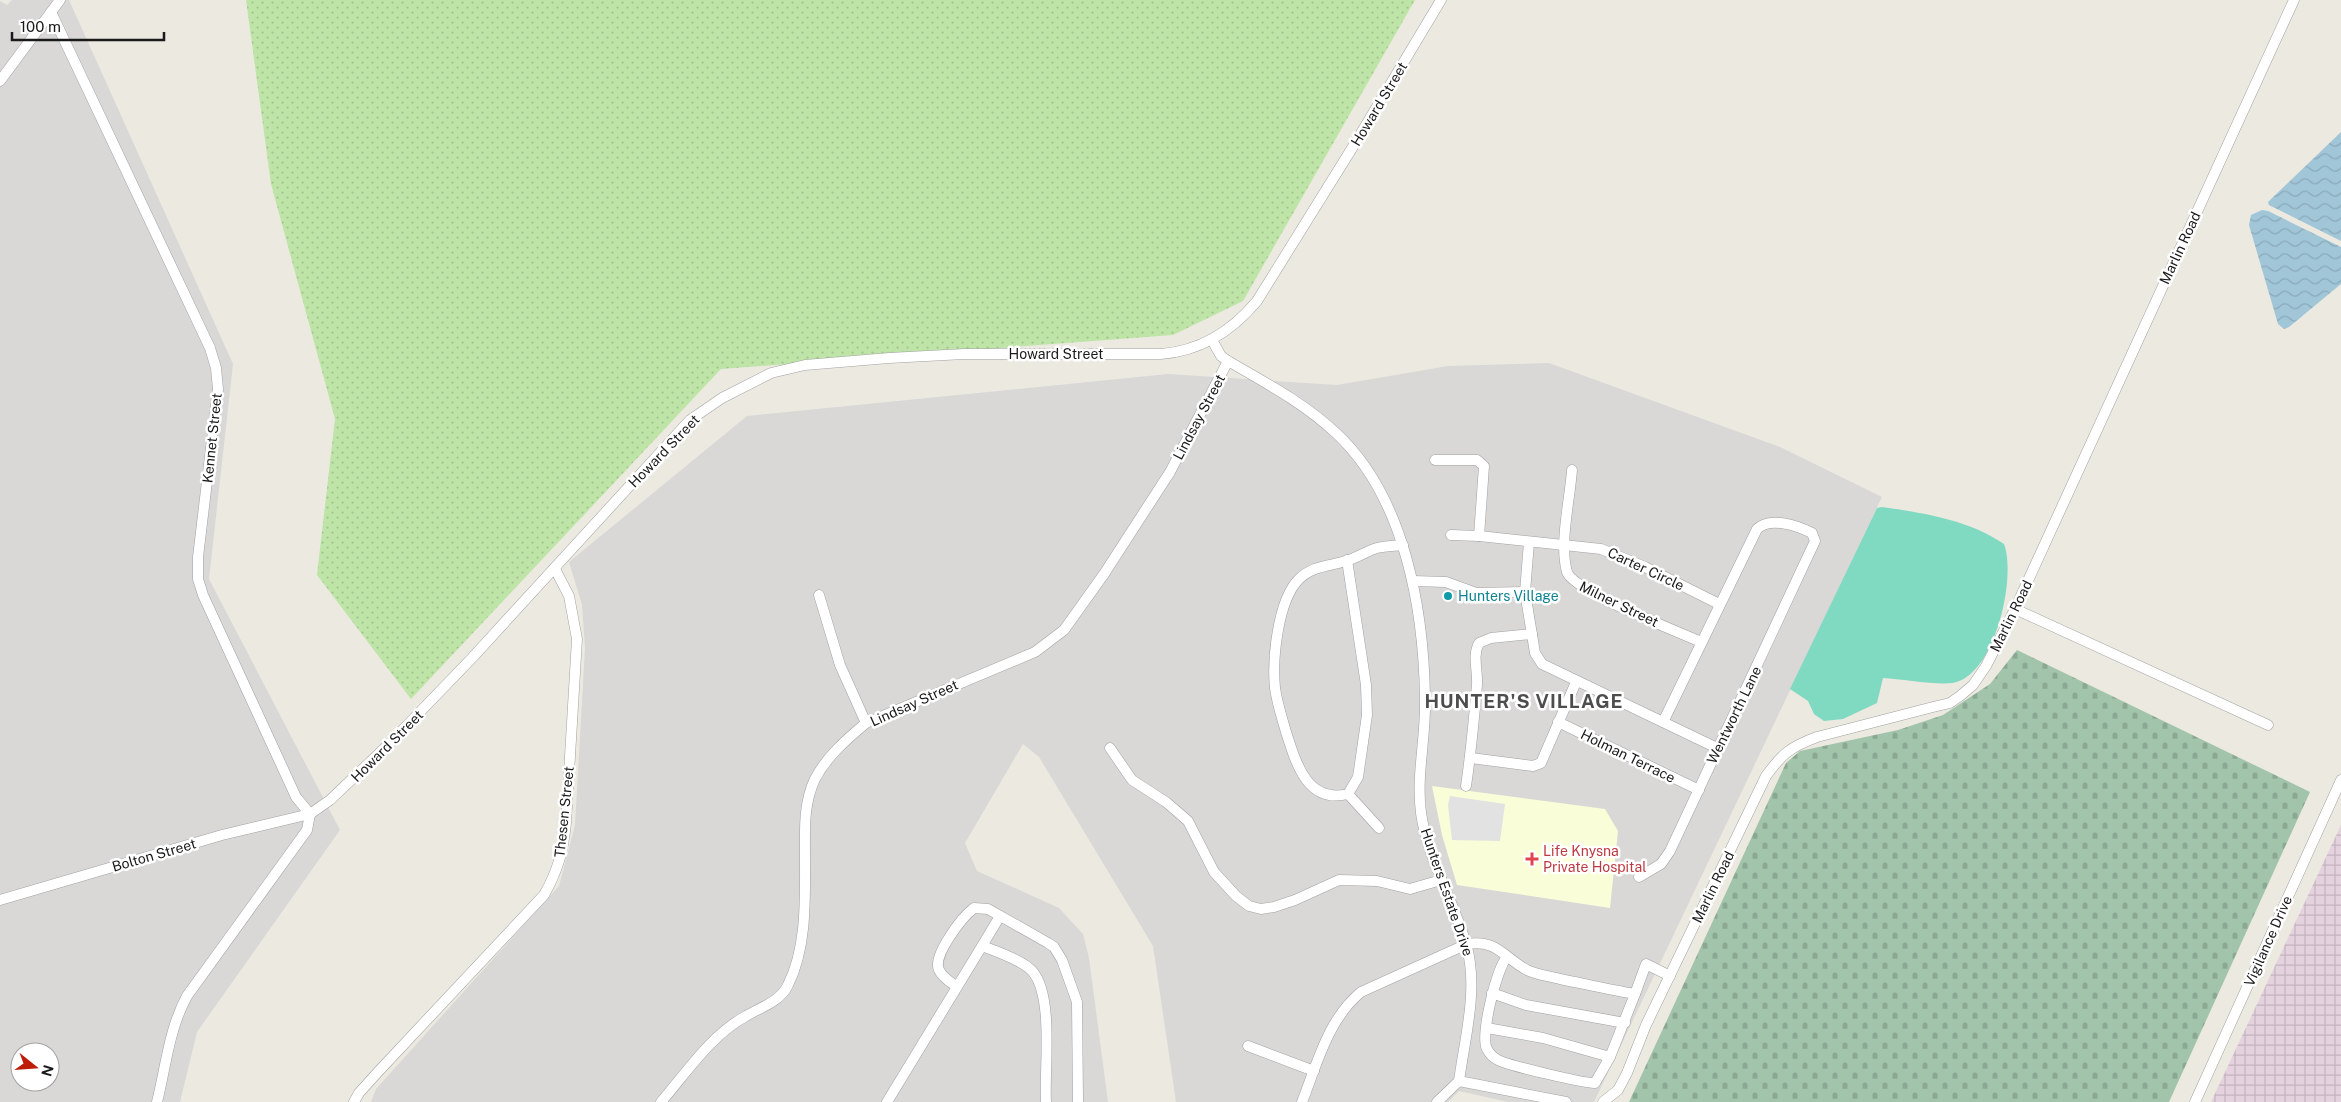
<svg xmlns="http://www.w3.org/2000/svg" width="2341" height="1102" viewBox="0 0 2341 1102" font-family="'Public Sans',sans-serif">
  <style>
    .residential { fill: #d9d8d7; fill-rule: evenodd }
    .industrial { fill: url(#industrial-grid) }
    .education { fill: #f9fdd8 }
    .grass { fill: url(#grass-dots) }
    .cemetery { fill: url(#cemetery-stones) }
    .pitch { fill: #80d9c1 }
    .parking { fill: #e2e2e2 }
    .water { fill: url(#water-waves) }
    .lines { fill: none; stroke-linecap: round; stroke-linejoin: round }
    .street-casing { stroke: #a1a1a1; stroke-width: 11 }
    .street { stroke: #fff; stroke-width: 10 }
    .culture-dot { fill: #0f9aa8; stroke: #fff; stroke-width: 2 }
    .health-dot { fill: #e0444e; stroke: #fff; stroke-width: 2 }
    .labels { text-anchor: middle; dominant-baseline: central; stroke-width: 5; stroke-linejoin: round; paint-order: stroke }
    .street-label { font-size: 14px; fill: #1a1a1a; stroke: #fff }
    .culture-label { font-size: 14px; fill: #0d838f; stroke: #fff; text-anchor: start }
    .health-label { font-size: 14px; fill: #be3a42; stroke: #fff; text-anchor: start }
    .district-label { font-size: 19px; font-weight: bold; letter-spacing: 1px; fill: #4d4d4d; stroke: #fff }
  </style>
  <defs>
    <pattern id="industrial-grid" width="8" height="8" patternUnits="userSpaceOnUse" patternTransform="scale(1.25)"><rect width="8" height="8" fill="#e5d2df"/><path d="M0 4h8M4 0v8" fill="none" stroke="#c4b4bf"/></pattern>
    <pattern id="grass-dots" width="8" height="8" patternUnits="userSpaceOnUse" patternTransform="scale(1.25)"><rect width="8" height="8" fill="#bee5a7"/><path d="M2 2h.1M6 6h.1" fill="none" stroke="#a3c48f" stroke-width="1.8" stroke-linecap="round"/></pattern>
    <pattern id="cemetery-stones" width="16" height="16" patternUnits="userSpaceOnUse" patternTransform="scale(1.25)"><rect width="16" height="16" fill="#a2c4ab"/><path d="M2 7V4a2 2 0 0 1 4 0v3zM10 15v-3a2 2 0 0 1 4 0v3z" fill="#8ba893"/></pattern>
    <pattern id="water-waves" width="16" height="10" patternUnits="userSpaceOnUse" patternTransform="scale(1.25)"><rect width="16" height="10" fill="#a1c6d8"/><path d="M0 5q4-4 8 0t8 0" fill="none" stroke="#8aaab9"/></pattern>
  </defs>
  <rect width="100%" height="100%" fill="#ece9e0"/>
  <!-- residential -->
  <g class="residential">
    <path d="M12 0H69L233 364 209 579 340 830 197 1032 180 1102H0V1L7 5ZM20 1052H50V1082H20Z"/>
    <path d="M1549 363 1780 447 1882 497 1594 1102H1508L1459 1091 1448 1102H1176L1153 946 1039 757 1023 744 965 843 977 871 1059 908 1083 934 1089 958 1108 1102H371L376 1089 559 886 575 825 585 648 582 605 569 562 747 416 1168 374 1337 385 1448 366Z"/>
  </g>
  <!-- industrial -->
  <path class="industrial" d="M2341 825V1102H2211Z"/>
  <!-- education -->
  <path class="education" d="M1432 786 1605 809 1618 831 1610 908 1457 885 1442 835Z"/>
  <!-- grass -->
  <path class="grass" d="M246 0H1415L1243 301 1173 335 721 369 411 699 317 575 335 419 271 184Z"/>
  <!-- cemetery -->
  <path class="cemetery" d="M2017 650 2310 792 2169 1102H1629L1786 763 1800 751 1898 730 1943 715 1990 684Z"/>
  <!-- pitch -->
  <path class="pitch" d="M1882 507C1924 513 1969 520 2004 544 2017 578 1994 678 1952 683 1935 685 1901 679 1883 678L1877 703 1843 719 1824 721 1814 714 1808 701 1790 689 1877 508Z"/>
  <!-- parking -->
  <path class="parking" d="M1450 796 1505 804 1500 841 1452 840 1448 805Z"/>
  <!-- water -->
  <g class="water">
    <path d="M2341 132V241L2269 205 2268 202Z"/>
    <path d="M2262 210 2268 211 2341 247V284L2289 327 2284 329 2278 324 2249 225 2251 215Z"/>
  </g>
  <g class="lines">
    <defs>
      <g id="street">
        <path d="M51 12 210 348 216 368 218 389 198 557V579L203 595 296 797 310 814"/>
        <path d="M0 81 60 0"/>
        <path d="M1212 340 1221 356 1228 361C1266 383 1304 403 1336 433 1405 497 1424 610 1425 700 1426 738 1416 775 1421 813 1428 860 1453 899 1466 944 1479 987 1465 1037 1459 1081"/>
        <path d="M1435 460H1477L1484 466 1479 536"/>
        <path d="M1572 470C1570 499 1559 544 1567 572 1573 591 1679 632 1701 642"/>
        <path d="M1451 535 1479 536 1601 549 1645 567 1719 604"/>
        <path d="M1529 542 1525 592 1535 653 1542 664 1717 748"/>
        <path d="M1347 560 1366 685 1367 715 1358 777 1348 794C1307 804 1296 763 1286 732 1282 718 1277 703 1275 688 1272 658 1278 600 1299 579 1313 565 1332 566 1349 560 1358 557 1367 551 1377 548 1385 546 1395 546 1403 545"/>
        <path d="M1413 581 1446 582 1476 593 1525 592"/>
        <path d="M819 595 840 665 866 723"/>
        <path d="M2015 609 2268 725"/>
        <path d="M1558 722 1699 790"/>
        <path d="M1110 748 1132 780 1166 802 1188 821 1214 872 1236 896 1249 906 1261 909 1274 907 1295 900 1339 880 1377 881 1410 889 1441 880"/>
        <path d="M1471 758 1533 766 1541 763 1576 682"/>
        <path d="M1466 786C1471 752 1474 719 1477 685 1478 670 1472 656 1479 643L1491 638 1532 634"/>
        <path d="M1348 794 1379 828"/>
        <path d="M1639 877 1661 864 1670 851 1815 541 1812 533C1798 526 1770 516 1757 529L1663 722"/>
        <path d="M0 900 222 835 310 814 330 800 390 743 472 658 690 420 722 398 771 373 805 365 889 358 964 354H1161C1200 351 1232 331 1257 301L1354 145 1441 0"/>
        <path d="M982 946 1000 916"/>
        <path d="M956 986C950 982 942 977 939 970 932 956 962 917 974 908L988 909 1048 943 1054 947 1062 960 1077 1002 1078 1102"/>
        <path d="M1492 993 1526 1005 1625 1023"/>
        <path d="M1635 994 1646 964 1670 976"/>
        <path d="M1487 1028 1543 1038 1610 1057"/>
        <path d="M1248 1046 1314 1071"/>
        <path d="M1459 1081 1566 1102"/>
        <path d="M157 1102C166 1066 169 1029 187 996L307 830 310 814"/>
        <path d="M354 1102 359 1093 377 1073 544 895C558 870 563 852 566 823L577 639 569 596 555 569"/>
        <path d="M661 1102C687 1072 711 1035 746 1016 761 1007 780 1002 788 985 807 947 805 899 805 858 805 831 803 804 815 779 826 757 847 739 866 723L1035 652 1064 630 1104 574 1170 472 1228 361"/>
        <path d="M887 1102 982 946C996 951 1024 961 1033 972 1054 998 1044 1070 1046 1102"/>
        <path d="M1302 1102C1317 1064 1328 1019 1361 992L1467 944C1497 939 1503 957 1527 970 1537 975 1549 976 1560 979 1585 984 1610 990 1635 994L1610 1057 1595 1083C1587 1084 1506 1065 1498 1060 1494 1058 1489 1053 1487 1049 1480 1036 1496 970 1507 957"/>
        <path d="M1437 1102 1459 1081"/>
        <path d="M1603 1102 1618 1090 1627 1073 1646 1025 1766 776C1782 754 1790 747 1817 737L1933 707 1950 703 1960 696 1973 685 1986 666 2015 609 2294 0"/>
        <path d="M2195 1102 2341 780"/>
      </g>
    </defs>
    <!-- street casing -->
    <use href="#street" class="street-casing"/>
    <!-- street -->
    <use href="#street" class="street"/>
  </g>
  <!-- markers -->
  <circle class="culture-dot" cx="1448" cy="596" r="5"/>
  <path class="health-dot" d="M1529.5 851.5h5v5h5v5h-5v5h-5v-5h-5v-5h5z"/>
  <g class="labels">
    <!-- street labels -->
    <g class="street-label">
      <text transform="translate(1379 104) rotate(-59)">Howard Street</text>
      <text transform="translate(2180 248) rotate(-65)">Marlin Road</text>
      <text x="1056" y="354">Howard Street</text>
      <text transform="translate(1199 417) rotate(-62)">Lindsay Street</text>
      <text transform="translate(212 438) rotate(-84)">Kennet Street</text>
      <text transform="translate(664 451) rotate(-46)">Howard Street</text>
      <text transform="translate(1646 569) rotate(25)">Carter Circle</text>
      <text transform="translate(1619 604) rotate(26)">Milner Street</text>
      <text transform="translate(2011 616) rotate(-64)">Marlin Road</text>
      <text transform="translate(914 703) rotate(-24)">Lindsay Street</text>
      <text transform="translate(1734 715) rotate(-64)">Wentworth Lane</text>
      <text transform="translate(387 746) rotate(-45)">Howard Street</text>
      <text transform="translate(1628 756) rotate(26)">Holman Terrace</text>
      <text transform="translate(564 812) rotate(-84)">Thesen Street</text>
      <text transform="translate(154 855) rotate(-16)">Bolton Street</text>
      <text transform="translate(1713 887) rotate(-64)">Marlin Road</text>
      <text transform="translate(1447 892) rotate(71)">Hunters Estate Drive</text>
      <text transform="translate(2268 941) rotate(-66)">Vigilance Drive</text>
    </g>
    <!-- culture labels -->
    <g class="culture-label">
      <text x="1458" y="596">Hunters Village</text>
    </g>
    <!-- health labels -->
    <g class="health-label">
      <text x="1543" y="851">Life Knysna<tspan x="1543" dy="16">Private Hospital</tspan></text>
    </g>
    <!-- district labels -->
    <g class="district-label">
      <text x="1524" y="701">HUNTER'S VILLAGE</text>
    </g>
  </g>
  <!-- north arrow -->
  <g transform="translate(35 1067) rotate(107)"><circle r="24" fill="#ffffff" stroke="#a3a3a3"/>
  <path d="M0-4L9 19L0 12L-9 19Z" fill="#bd1d08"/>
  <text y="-8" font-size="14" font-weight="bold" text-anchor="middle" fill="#1a1a1a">N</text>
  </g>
  <!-- scale -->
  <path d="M12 32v8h152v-8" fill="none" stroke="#1a1a1a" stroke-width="2.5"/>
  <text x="20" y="32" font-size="15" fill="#1a1a1a" stroke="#ffffff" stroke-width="4" paint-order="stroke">100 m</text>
</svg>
